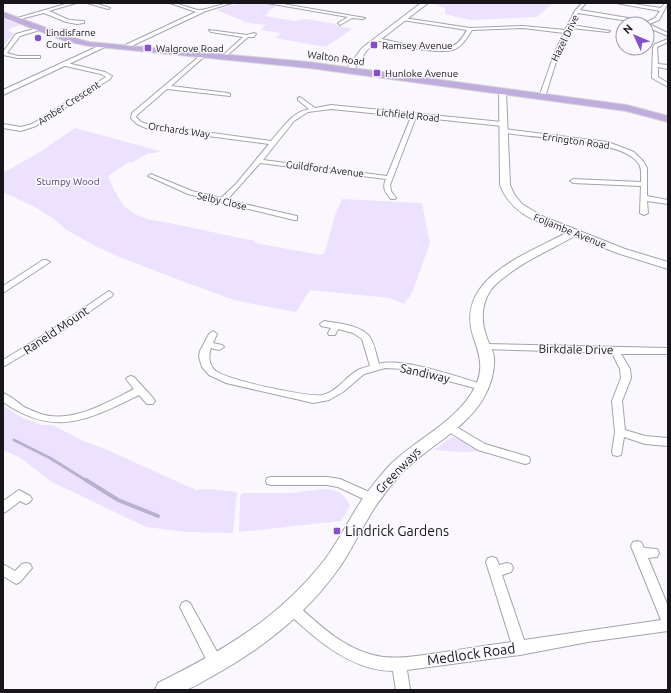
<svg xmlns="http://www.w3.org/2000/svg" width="671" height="693" viewBox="0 0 671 693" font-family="Ubuntu,sans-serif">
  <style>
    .green { fill: #ece2ff }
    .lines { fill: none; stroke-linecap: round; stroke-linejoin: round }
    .stream-far1 { stroke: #b9b0cc; stroke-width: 3 }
    .stream { stroke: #b9b0cc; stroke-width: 4 }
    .street-casing { stroke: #a6a2ad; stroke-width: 2 }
    .secondary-casing { stroke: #a6a2ad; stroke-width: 2 }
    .primary-casing { stroke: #d5d5d6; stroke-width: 2 }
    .street { fill: #fff; fill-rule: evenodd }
    .secondary { fill: #fff; fill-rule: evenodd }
    .primary { fill: #c0addd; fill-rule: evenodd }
    .poi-dot { fill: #8551c9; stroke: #faf8fe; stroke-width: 1.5 }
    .labels { text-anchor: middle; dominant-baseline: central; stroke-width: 3; stroke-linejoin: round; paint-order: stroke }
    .far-poi-label { font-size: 10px; fill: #171519; stroke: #faf8fe; text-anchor: start }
    .far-street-label { font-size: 10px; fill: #171519; stroke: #faf8fe }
    .far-park-label { font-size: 10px; fill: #52426c; stroke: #faf8fe }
    .street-label { font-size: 12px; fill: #171519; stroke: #faf8fe }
    .near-poi-label { font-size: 14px; fill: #171519; stroke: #faf8fe; text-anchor: start }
    .near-street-label { font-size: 14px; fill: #171519; stroke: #faf8fe }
  </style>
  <rect width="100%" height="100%" fill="#faf8fe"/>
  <!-- green -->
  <g class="green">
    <path d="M239 3H262L278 5 267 12 269 13 265 16 295 21 306 19 336 24 335 25 352 29 326 47 275 38 281 33 260 30 266 25 242 22 244 21 216 10Z"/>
    <path d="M430 3H553L537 17 471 20 445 14V8Z"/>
    <path d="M3 19 20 25 9 29 8 30 15 34 3 46Z"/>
    <path d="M75 128 160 151 155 153H149L131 163 129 162 108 176C112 185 120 204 129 210 144 221 156 220 174 224 201 230 228 235 255 241V243L322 255 325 252 335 215 342 199 422 203 430 243 412 293 404 304 390 298 310 290 296 312 237 301 187 283 117 256 95 246 65 229 54 219 33 206 3 192V173L40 152Z"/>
    <path d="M3 406 23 418 42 425H53L83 441 103 448 196 490 208 489 237 492 233 533 187 532 146 527 52 482 19 457 3 450Z"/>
    <path d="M452 437 464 441 480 451 464 452 434 450Z"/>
    <path d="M321 489C334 489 345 492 350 506L341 521 239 532 240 496 243 493H292Z"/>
  </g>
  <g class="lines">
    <!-- stream-far1 -->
    <path class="stream-far1" d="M14 440 50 458 87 481"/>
    <!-- stream -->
    <path class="stream" d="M86 480 118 500 158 516"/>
    <defs>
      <g id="street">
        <path d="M69 3H76L49 11 69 20 84 21V23L77 24 66 22 44 13 16 20 14 19Z"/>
        <path d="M87 3H94L110 8 108 9Z"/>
        <path d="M170 3C180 3 188 8 198 10 205 11 222 3 232 3L206 11 125 49H121V47L196 12Z"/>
        <path d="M267 3H277L365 18 363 19 352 18 340 25 338 23 348 17Z"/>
        <path d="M582 3H586L580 10 628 18 645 23 655 18 660 11 616 3H626L661 8 665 3H668L659 20 649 24 668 33V36L647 27V24L578 13 572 25 610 31 608 32 571 28 559 52 545 97 542 99 539 97 555 52 564 33 523 28 472 30C467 38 461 48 452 50 440 54 386 45 375 39L377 38C394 41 434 53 450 47 458 45 463 37 467 30L402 20 404 18 470 28 523 26 565 30 575 11Z"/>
        <path d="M41 27 43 29 20 36 7 53 18 56H40V58H18L3 55V52L16 34Z"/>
        <path d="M209 30 247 35 254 33 256 34 254 37H248L223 59H221V57L243 37 211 32Z"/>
        <path d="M668 39V42L657 47 658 64 668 65V69L658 67V77L668 83V87L652 78 653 47 655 44Z"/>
        <path d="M201 55 205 56 171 86 228 93 230 94V96L167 89 137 115 136 117 141 122 147 124 271 141C282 129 292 112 309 109L298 100V98L300 97 315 108 331 105 502 122 505 124 502 126 416 117 390 185 391 191 396 198 395 199H391C385 192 382 188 386 179L260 163 227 200 297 216V220H294L188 194 148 176 151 174 153 175 192 191 221 198 236 184 269 144 146 128 137 124 131 118 132 113ZM331 109 411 117 387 176 263 160 294 121 308 112Z"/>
        <path d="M63 62 105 72 112 76 110 79 36 126 21 131 3 128V124L21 127 32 124 106 77 101 74 61 65 60 64Z"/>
        <path d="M503 129 608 142 634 152 643 161 647 168V196L668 200V204L647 201 648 213 644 215 640 213 641 186 573 183 570 181 573 179 641 182C641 176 642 169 639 164 623 138 532 139 501 132L500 131Z"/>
        <path d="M43 260H46L50 262 3 293V286Z"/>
        <path d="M109 291 113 294 112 296 53 337 3 367V360L47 333Z"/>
        <path d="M324 321C337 323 360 325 369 336 375 344 376 355 379 364 402 357 457 377 482 384L485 385 487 387 485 389 482 390 404 369 385 368 364 374 343 392 329 400 313 403 296 399 226 383 209 375 202 367 199 357 200 351 209 334 213 331 217 334 213 343 222 345 224 347 219 350 211 348C208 356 209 366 216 371 227 380 309 398 323 395 338 391 346 376 358 370 361 368 366 367 370 366L362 339 353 333 338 329 335 335H329L328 333 331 328 321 326 320 324Z"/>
        <path d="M485 344 668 348V354H621L630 369 631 378 622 401 625 430 645 436 668 438V446L645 444 624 437 621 455 617 456 613 455 612 452 615 432 612 401 621 378 620 369 612 353 482 349 480 347 482 345Z"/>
        <path d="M131 376 134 377 153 398 155 401 153 404H147L139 395C88 420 55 438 3 402V393C11 396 17 402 24 407 28 409 33 411 38 413 70 425 106 403 134 389L126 379 128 377Z"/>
        <path d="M448 422 485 444 529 457 530 460 529 463 525 464 478 450 444 429 443 426 444 423Z"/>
        <path d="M271 477H327L340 479 376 495 378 498 376 501 372 503 338 487 327 485H271L267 484 266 481 267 478Z"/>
        <path d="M19 490 30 496 32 499 30 502 26 504 20 501 7 511 3 513V501Z"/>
        <path d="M637 541 641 542 644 548 657 549 659 553 657 557 648 558 668 606V631L588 642 520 655 407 670 410 690H396L393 671C358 671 326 648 301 625 295 620 288 614 285 607L287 603 291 601 295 603C318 624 342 647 373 655 395 661 423 655 445 652 467 648 489 645 511 642L486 562 488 558 492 557 496 558 499 565 507 563 511 564 513 568 511 572 502 575 524 640 661 620 631 546 633 542Z"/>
        <path d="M26 563 30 564 32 568 20 582 16 584 3 576V564L15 571 22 564Z"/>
        <path d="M186 601 190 603 221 659 223 664 221 669 216 671 211 669 180 607 182 603Z"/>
      </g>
      <g id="secondary">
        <path d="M421 3H428L367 50 352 73H346L345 71 362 48Z"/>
        <path d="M103 44 105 45V47L3 95V90Z"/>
        <path d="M499 90H502L506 92 510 185 514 194 522 204 542 216 625 249 668 262V269L617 253 575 236C548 251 517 264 495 285 482 298 480 319 486 335 488 343 493 350 494 357 495 372 490 387 483 399 463 432 424 448 399 476 387 490 375 505 366 522 357 537 349 554 339 568 306 615 259 651 209 678 202 682 193 688 185 690 176 692 164 690 155 690L158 683C224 650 280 618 326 558 337 543 345 527 355 511 364 495 376 481 388 467 413 441 451 425 471 394 485 372 481 358 473 336 455 278 527 254 566 233 538 222 512 215 500 185Z"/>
      </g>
      <path id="primary" d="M3 12 71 37 89 42 309 62 627 105 668 116V122L626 111 309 68 89 46 65 41 3 17Z"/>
    </defs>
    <!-- street casing -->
    <use href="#street" class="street-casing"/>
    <!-- secondary casing -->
    <use href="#secondary" class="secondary-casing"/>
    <!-- primary casing -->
    <use href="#primary" class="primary-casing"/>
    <!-- street -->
    <use href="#street" class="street"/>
    <!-- secondary -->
    <use href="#secondary" class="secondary"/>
    <!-- primary -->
    <use href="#primary" class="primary"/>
  </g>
  <!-- markers -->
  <g class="poi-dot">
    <circle cx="38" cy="38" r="4"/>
    <rect x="370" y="41" width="8" height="8" rx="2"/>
    <rect x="144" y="44" width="8" height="8" rx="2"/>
    <rect x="373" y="69" width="8" height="8" rx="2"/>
    <rect x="333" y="527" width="8" height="8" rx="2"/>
  </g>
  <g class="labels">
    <!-- far-poi labels -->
    <g class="far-poi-label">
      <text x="46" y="32">Lindisfarne<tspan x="46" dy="12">Court</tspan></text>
      <text x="382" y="45">Ramsey Avenue</text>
      <text x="156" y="48">Walgrove Road</text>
      <text x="385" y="73">Hunloke Avenue</text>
    </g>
    <!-- far-street labels -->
    <g class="far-street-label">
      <text transform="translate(565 38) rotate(-64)">Hazel Drive</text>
      <text transform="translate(336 58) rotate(8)">Walton Road</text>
      <text transform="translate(69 103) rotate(-33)">Amber Crescent</text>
      <text transform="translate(408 115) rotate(6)">Lichfield Road</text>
      <text transform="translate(179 130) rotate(8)">Orchards Way</text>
      <text transform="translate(576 141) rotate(8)">Errington Road</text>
      <text transform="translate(325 169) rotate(7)">Guildford Avenue</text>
      <text transform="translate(222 201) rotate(13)">Selby Close</text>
      <text transform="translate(570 231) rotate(22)">Foljambe Avenue</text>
    </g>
    <!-- far-park labels -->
    <g class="far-park-label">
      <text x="68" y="181">Stumpy Wood</text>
    </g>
    <!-- street labels -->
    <g class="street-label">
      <text transform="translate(56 330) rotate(-34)">Raneld Mount</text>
      <text transform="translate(576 349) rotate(1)">Birkdale Drive</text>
      <text transform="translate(425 373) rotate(13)">Sandiway</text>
      <text transform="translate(398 470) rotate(-46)">Greenways</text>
    </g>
    <!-- near-poi labels -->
    <g class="near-poi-label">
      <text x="345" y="531">Lindrick Gardens</text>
    </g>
    <!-- near-street labels -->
    <g class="near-street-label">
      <text transform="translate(471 654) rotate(-8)">Medlock Road</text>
    </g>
  </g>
  <!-- border -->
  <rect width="671" height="693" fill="none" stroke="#171519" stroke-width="8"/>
  <!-- north arrow -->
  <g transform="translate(635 36) rotate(314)"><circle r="19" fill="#faf8fe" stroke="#9f9da2"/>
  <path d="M0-3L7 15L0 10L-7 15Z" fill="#8551c9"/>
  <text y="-6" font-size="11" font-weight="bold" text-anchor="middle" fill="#171519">N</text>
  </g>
</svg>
